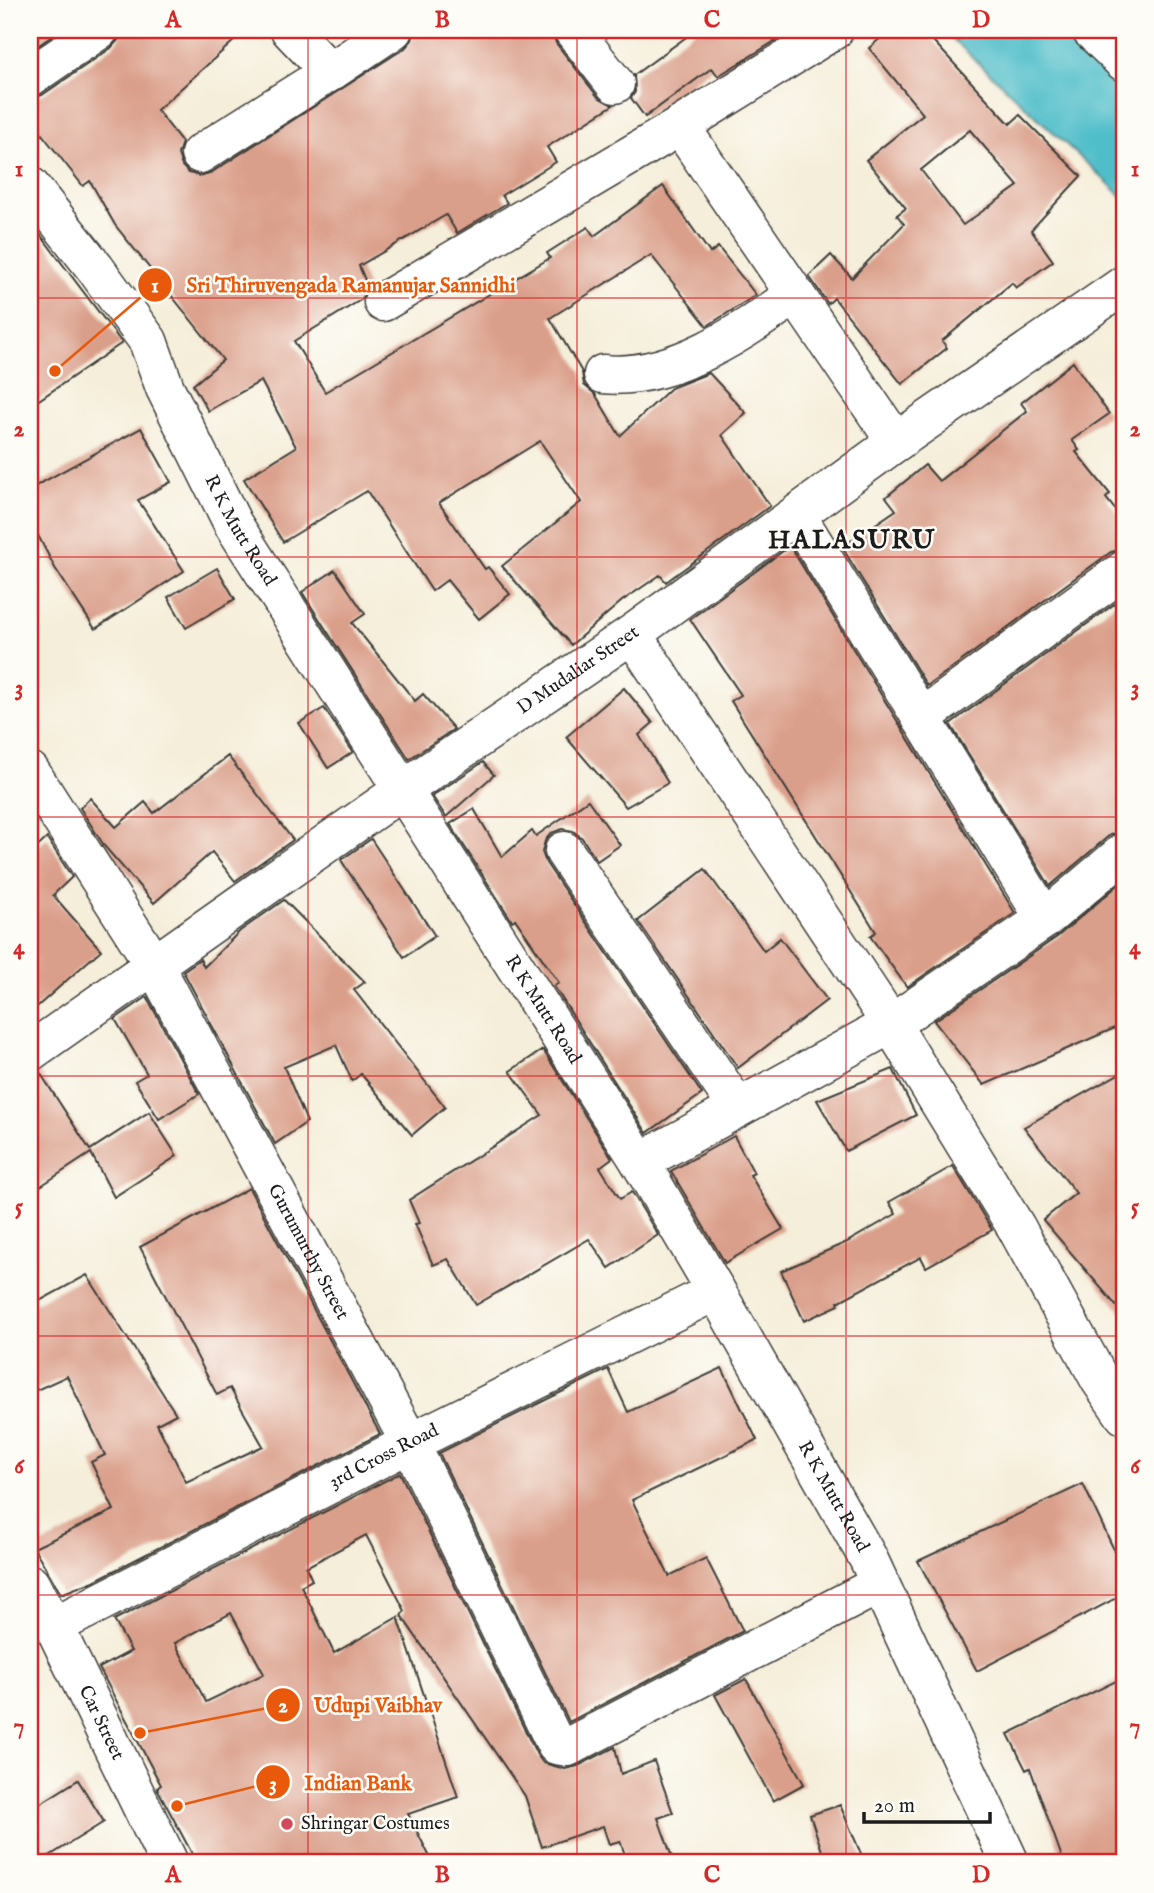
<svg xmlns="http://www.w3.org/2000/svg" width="1154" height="1893" viewBox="0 0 1154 1893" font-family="'IM FELL English',serif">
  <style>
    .water { fill: #50bec9; stroke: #366d72; stroke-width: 2 }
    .building { fill: #da9f8a; fill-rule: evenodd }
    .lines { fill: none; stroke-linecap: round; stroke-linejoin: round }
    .street-casing { stroke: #3d3c38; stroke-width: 41 }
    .secondary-casing { stroke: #3d3c38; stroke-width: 41 }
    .street { stroke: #fff; stroke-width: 38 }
    .secondary { stroke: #fff; stroke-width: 38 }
    .grid { fill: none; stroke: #d62828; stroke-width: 2; stroke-opacity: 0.55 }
    .poi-dot { fill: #d1495b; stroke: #fdfcf7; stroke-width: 2.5 }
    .labels { text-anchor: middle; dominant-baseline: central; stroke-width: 5; stroke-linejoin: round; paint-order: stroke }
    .street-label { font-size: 19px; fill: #1c1c1c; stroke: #fdfcf7 }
    .poi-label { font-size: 19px; fill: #1c1c1c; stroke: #fdfcf7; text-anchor: start }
    .district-label { font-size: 26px; font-weight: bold; letter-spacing: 2px; fill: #1c1c1c; stroke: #fdfcf7 }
    .leader { fill: none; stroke: #e8590c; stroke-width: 2.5 }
    .callout-dot { fill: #e8590c; stroke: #fdfcf7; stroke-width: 2.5 }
    .mark-label { font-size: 21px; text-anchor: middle; font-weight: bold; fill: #fff }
    .callout-label { font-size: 21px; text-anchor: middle; font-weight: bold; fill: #e8590c; stroke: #fdfcf7; stroke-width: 5; stroke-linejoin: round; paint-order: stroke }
    .neatline { fill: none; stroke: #d62828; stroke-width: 2.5 }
    .grid-label { font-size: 23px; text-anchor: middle; font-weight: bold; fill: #d62828 }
  </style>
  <rect width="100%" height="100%" fill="#fdfcf7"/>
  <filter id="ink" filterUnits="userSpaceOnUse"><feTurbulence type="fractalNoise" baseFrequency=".0143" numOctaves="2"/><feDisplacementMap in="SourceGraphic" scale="14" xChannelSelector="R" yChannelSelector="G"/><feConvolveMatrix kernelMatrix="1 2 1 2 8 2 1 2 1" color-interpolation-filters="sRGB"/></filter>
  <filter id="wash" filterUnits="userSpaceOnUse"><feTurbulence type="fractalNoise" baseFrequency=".00686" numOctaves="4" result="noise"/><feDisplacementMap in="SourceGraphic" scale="28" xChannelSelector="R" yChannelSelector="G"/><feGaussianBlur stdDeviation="1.57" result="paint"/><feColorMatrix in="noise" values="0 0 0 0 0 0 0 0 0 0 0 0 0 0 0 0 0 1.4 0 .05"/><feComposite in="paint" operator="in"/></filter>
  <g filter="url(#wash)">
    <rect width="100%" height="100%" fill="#f5eeda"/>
    <!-- water -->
    <path class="water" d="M943 30H1058L1124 93V198Z"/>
    <g id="blocks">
      <!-- building -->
      <g class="building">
        <path d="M30 30H61L30 51Z"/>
        <path d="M121 30H246L157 110 182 142 178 154 182 166 189 173 200 176 212 172 405 48 412 40 415 30H552L556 43 598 97 613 105 547 147 556 162 502 195 507 203 457 233 446 215 359 266 368 287 362 299 294 341 325 392 550 258 547 253 588 227 594 236 663 186 710 253 718 247 756 295 707 326 651 255 550 318 582 372 584 385 595 394 620 436 671 388 709 373 746 413 722 435 770 506 666 582 660 575 622 601 571 645 502 566 581 502 540 441 439 503 485 569 488 567 510 594 479 619 447 580 432 591 367 491 283 542 244 479 296 447 261 381 208 411 193 385 223 360 115 225 90 181 83 186 30 119V99L42 95 111 48 118 40Z"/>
        <path d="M696 30H793L718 76 712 68 645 117 631 98 635 92 634 75Z"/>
        <path d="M890 30H923L1010 124 1020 115 1081 176 1031 230 1053 261 1016 288 1012 283 942 341 947 348 902 384 834 298 828 304 809 276 831 255 852 278 904 224 897 215 906 208 866 160 923 114 869 48ZM970 130 1018 186 963 225 921 170Z"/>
        <path d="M30 221 122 343 30 406Z"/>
        <path d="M1073 362 1109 414 1072 440 1079 450 1076 452 1110 494 1106 498 1124 521V549L1111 552 927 686 842 547 896 510 886 497 925 465 939 481 1027 411 1021 403Z"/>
        <path d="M141 428 171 482 138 500 184 571 95 629 55 568 30 520V489Z"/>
        <path d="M790 546 1015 913 907 987 870 936 876 932 731 701 741 695 690 619Z"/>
        <path d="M217 568 235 599 186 628 168 597Z"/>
        <path d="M335 570 365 614 352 623 415 701 423 694 454 729 409 759 302 592Z"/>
        <path d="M1124 597V831L1110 835 1050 886 950 724Z"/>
        <path d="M624 688 653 723 639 735 668 783 626 807 566 737Z"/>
        <path d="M324 708 353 752 328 768 299 723Z"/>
        <path d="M228 756 293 840 235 881 212 852 154 903 105 847 80 808 90 798 116 827 145 802 154 813Z"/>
        <path d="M483 762 494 775 446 817 432 796Z"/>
        <path d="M588 800 620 845 597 861 582 838 573 831 562 829 551 833 545 841 542 852 546 863 702 1094 647 1133 554 986 559 983 515 919 512 921 450 824 474 809 502 857 532 831 536 836Z"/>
        <path d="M47 838 72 877 53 895 101 950 30 1013V854Z"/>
        <path d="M371 839 435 936 404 957 341 860Z"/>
        <path d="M705 869 764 951 780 938 827 1000 738 1068 638 921Z"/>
        <path d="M1124 880V1024L984 1085 934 1021 1057 937Z"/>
        <path d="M284 900 365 982 354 990 445 1107 412 1135 361 1074 352 1081 336 1045 284 1067 307 1122 275 1144 183 971 200 959 204 967 240 931Z"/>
        <path d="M147 997 199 1094 159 1119 135 1081 147 1074 115 1019Z"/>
        <path d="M543 1050 612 1158 600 1167 620 1199 632 1192 658 1235 609 1268 589 1239 476 1305 448 1259 433 1265 415 1224 419 1223 409 1200 542 1115 510 1071Z"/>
        <path d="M893 1069 916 1115 846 1151 817 1100Z"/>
        <path d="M39 1071 90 1150 149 1112 177 1156 114 1197 91 1153 30 1193V1074Z"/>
        <path d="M1124 1071V1315L1043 1220 1076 1193 1024 1127Z"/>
        <path d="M734 1136 754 1173 750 1175 783 1229 725 1263 671 1171Z"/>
        <path d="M953 1166 992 1230 926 1267 921 1257 838 1302 839 1305 804 1321 781 1271 847 1242 896 1214 889 1202Z"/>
        <path d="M249 1188 380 1434 94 1581 61 1594 34 1548 114 1510 91 1462 105 1455 67 1376 30 1393V1306L87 1275 176 1414 157 1424 186 1482 263 1446 230 1388 217 1395 140 1247Z"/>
        <path d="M722 1368 757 1440 632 1500 669 1576 706 1558 743 1631 569 1722 439 1453 608 1369 628 1412Z"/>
        <path d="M400 1473 537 1755 543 1763 565 1769 578 1766 615 1747 621 1774 654 1761 673 1813 658 1818 674 1863H628L620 1841 609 1844 603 1826 542 1847 525 1796 401 1615 405 1611 366 1535 306 1567 312 1580 301 1586 334 1653 398 1617 458 1797 408 1814 433 1863H197L157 1788 161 1785 99 1668 131 1651 114 1620ZM231 1613 264 1674 206 1702 175 1643Z"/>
        <path d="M1083 1484 1124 1571V1594L977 1671 918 1561Z"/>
        <path d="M1124 1677V1863H1064L1030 1768 1026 1770 1008 1734Z"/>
        <path d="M746 1679 804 1784 773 1801 715 1695Z"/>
        <path d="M78 1780 104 1822 38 1863H30V1810Z"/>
        <path d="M840 1805 865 1863H826L810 1815Z"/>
      </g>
    </g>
  </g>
  <g filter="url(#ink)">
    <use href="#blocks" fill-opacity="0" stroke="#3d3c38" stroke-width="2"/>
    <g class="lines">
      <defs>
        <g id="street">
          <path d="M290 30 330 72 393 30"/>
          <path d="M573 30 615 84"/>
          <path d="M30 77 99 30"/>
          <path d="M680 126 896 442"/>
          <path d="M200 154 330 72"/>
          <path id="s1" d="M30 186 95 268 148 341 165 388 233 524 640 1162 716 1291 868 1558 1010 1863"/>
          <path d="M383 302 680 126 834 30"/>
          <path d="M603 374C670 381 743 333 795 294"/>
          <path d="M797 516 1045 919"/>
          <path d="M632 634 891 1024 1016 1227 1100 1380 1124 1415"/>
          <path d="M921 718 1124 570"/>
          <path id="s2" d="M30 771 155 966 410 1443 556 1745 568 1747 880 1584"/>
          <path d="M564 851 738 1108"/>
          <path id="s3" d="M30 1052 401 791 632 634 896 442 1124 285"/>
          <path d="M640 1162 891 1024 1045 919 1124 852"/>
          <path id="s4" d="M30 1584 54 1626 169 1863"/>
          <path id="s5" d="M54 1626 410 1443 716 1291"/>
        </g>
        <path id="secondary" d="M1091 30 1124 62"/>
      </defs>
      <!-- street casing -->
      <use href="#street" class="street-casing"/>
      <!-- secondary casing -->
      <use href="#secondary" class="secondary-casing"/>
      <!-- street -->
      <use href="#street" class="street"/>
      <!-- secondary -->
      <use href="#secondary" class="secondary"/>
    </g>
  </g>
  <!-- grid -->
  <path class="grid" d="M308 30V1863M577 30V1863M846 30V1863M30 298H1124M30 557H1124M30 817H1124M30 1076H1124M30 1336H1124M30 1595H1124"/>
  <!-- markers -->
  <circle class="poi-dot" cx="287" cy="1824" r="7"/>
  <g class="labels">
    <!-- street labels -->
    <g class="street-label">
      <text stroke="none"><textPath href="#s1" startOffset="406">R K Mutt Road</textPath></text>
      <text stroke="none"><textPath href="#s3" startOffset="668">D Mudaliar Street</textPath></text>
      <text stroke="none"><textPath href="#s1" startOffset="973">R K Mutt Road</textPath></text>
      <text stroke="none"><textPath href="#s2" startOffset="556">Gurumurthy Street</textPath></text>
      <text stroke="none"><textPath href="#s5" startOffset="371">3rd Cross Road</textPath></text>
      <text stroke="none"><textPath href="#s1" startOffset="1540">R K Mutt Road</textPath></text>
      <text stroke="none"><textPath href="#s4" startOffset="156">Car Street</textPath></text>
    </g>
    <!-- poi labels -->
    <g class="poi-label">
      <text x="301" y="1824">Shringar Costumes</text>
    </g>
    <!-- district labels -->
    <g class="district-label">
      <text x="852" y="540">HALASURU</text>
    </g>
  </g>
  <!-- callouts -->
  <path class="leader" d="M55 371L155 285M140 1733L283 1705M177 1806L273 1782"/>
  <g class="callout-dot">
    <circle cx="55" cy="371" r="7"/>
    <circle cx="140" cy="1733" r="7"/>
    <circle cx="177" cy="1806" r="7"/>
    <circle cx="155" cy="285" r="18"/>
    <circle cx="283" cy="1705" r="18"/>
    <circle cx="273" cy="1782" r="18"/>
  </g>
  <g class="mark-label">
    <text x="155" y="292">1</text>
    <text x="283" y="1712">2</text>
    <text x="273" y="1790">3</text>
  </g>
  <g class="callout-label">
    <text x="351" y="292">Sri Thiruvengada Ramanujar Sannidhi</text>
    <text x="378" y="1712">Udupi Vaibhav</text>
    <text x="358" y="1790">Indian Bank</text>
  </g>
  <!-- margin -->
  <rect width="1154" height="1893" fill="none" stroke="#fdfcf7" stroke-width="77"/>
  <!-- scale -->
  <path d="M864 1812v10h126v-10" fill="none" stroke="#1c1c1c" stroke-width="3.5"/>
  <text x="874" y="1812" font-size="21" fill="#1c1c1c" stroke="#fdfcf7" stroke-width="5" paint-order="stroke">20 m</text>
  <rect x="38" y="38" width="1078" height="1816" class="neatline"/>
  <g class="grid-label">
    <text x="173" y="27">A</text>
    <text x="442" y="27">B</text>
    <text x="712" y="27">C</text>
    <text x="981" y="27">D</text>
    <text x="19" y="176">1</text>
    <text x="1135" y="176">1</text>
    <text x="19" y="436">2</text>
    <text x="1135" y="436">2</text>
    <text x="19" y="695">3</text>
    <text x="1135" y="695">3</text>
    <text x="19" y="954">4</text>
    <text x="1135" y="954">4</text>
    <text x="19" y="1214">5</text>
    <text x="1135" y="1214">5</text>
    <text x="19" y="1473">6</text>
    <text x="1135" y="1473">6</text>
    <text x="19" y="1733">7</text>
    <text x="1135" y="1733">7</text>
    <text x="173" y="1882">A</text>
    <text x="442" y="1882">B</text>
    <text x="712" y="1882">C</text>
    <text x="981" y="1882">D</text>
  </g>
</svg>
